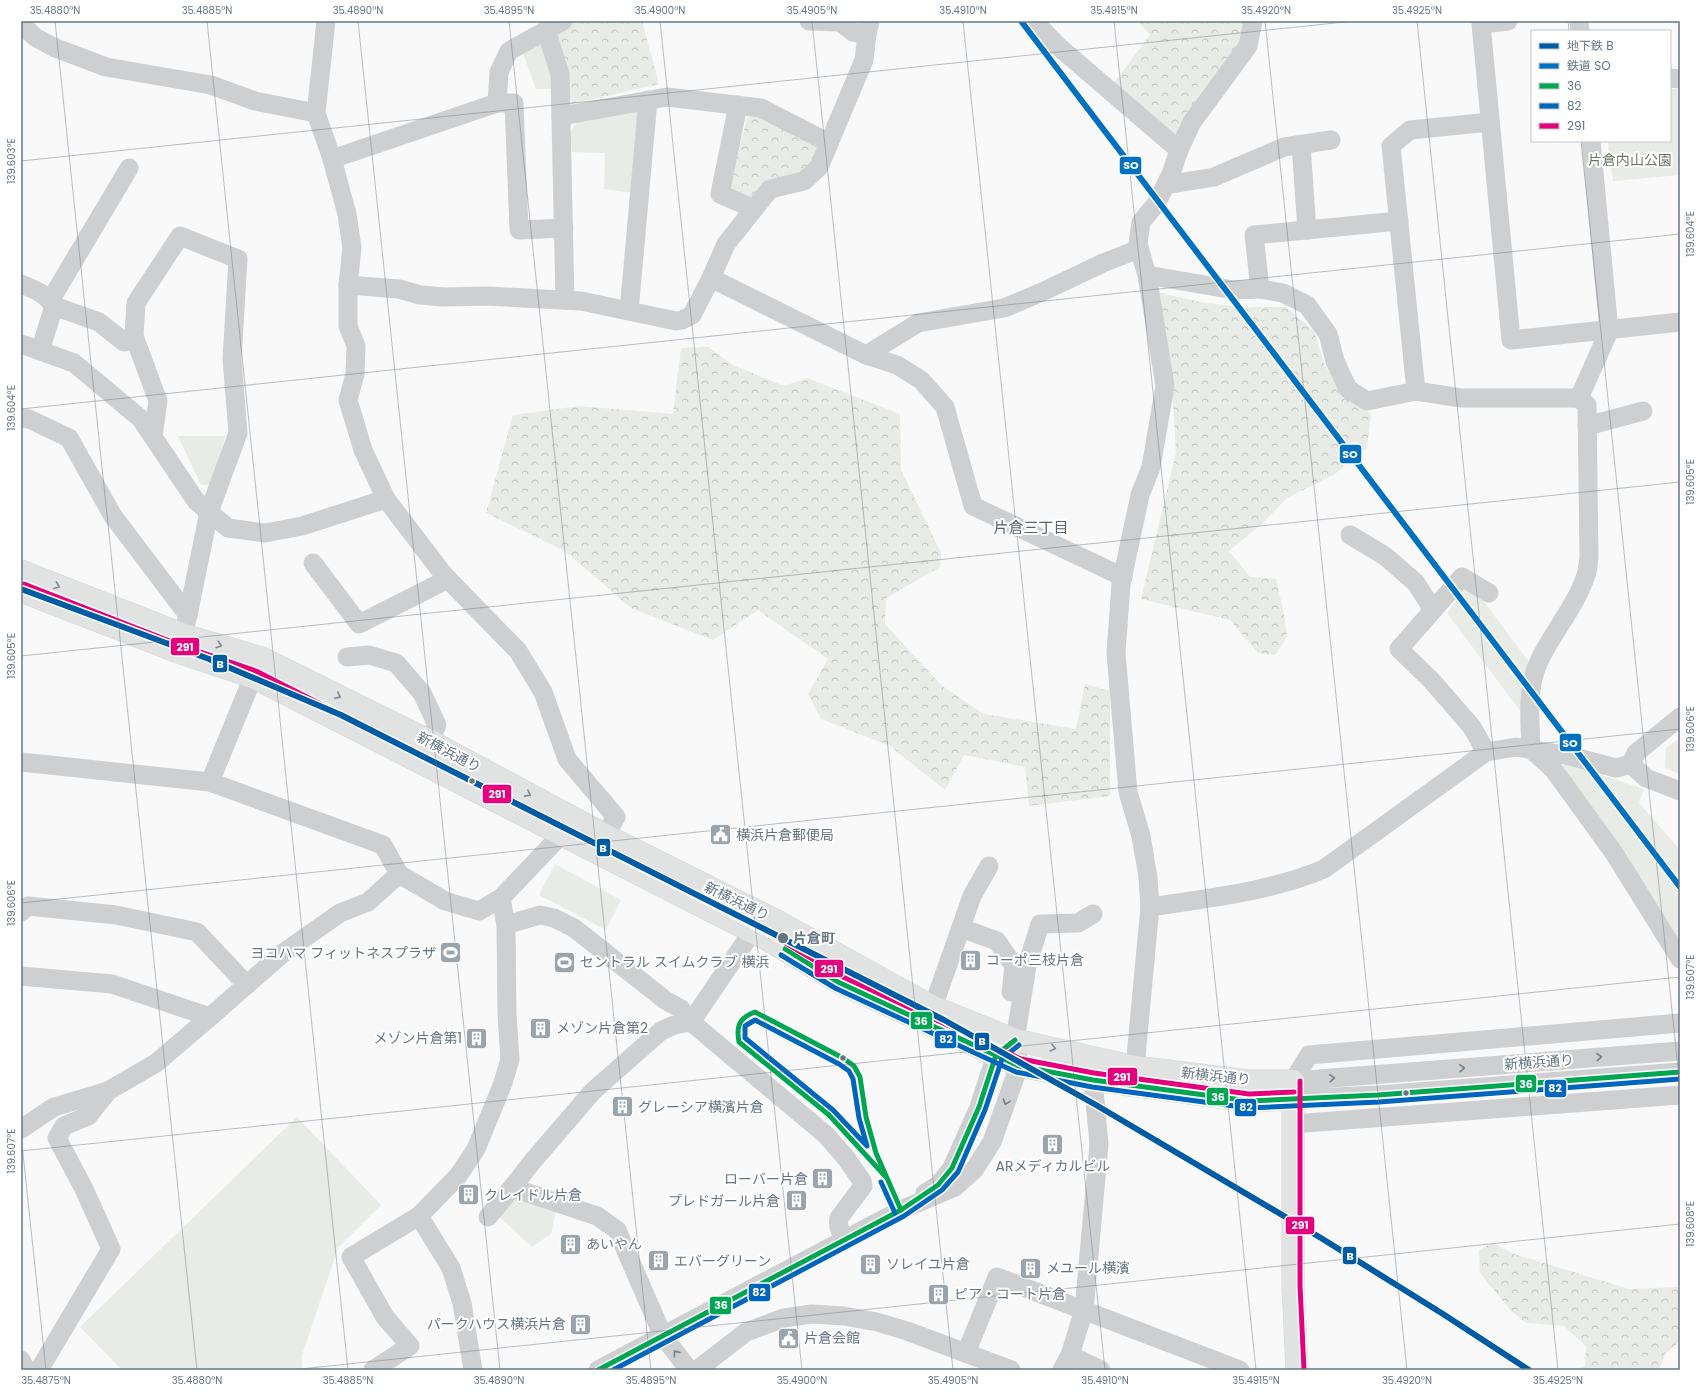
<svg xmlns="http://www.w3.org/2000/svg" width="1701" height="1391" viewBox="0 0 1701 1391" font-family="Poppins,'Noto Sans JP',sans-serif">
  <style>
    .green { fill: #e8ebe6 }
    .forest { fill: url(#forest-crowns) }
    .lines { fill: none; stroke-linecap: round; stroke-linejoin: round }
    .major-casing { stroke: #d5d6d7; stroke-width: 23 }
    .minor { stroke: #cecfd0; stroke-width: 19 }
    .major { stroke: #e1e2e2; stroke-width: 22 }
    .bus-1-casing { stroke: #fff; stroke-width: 8 }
    .bus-2-casing { stroke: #fff; stroke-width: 8 }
    .bus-3-casing { stroke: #fff; stroke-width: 8 }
    .bus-1 { stroke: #00a651; stroke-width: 5 }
    .bus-2 { stroke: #0065bd; stroke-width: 5 }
    .bus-3 { stroke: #e5007d; stroke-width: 5 }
    .rail-1-casing { stroke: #fff; stroke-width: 9 }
    .rail-1 { stroke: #0071c1; stroke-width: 6 }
    .metro-1-casing { stroke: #fff; stroke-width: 9 }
    .metro-1 { stroke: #005ba5; stroke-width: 6 }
    .oneway { stroke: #7e8c96 }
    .oneway2 { stroke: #707f8b }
    .ticks { fill: none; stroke: #657683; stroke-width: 1; stroke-opacity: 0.45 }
    .bus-dot { fill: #657683; stroke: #fff; stroke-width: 1.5 }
    .labels { text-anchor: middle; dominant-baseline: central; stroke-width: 4; stroke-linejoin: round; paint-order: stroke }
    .park-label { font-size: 14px; fill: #687a64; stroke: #fff }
    .street-label { font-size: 14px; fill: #657683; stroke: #fff }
    .poi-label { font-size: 14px; fill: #657683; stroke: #fff; text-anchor: start }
    .stop-label { font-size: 14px; font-weight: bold; fill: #657683; stroke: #fff; text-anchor: start }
    .neighbourhood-label { font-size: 15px; fill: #57646e; stroke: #fff }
    .line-badge { stroke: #fff; stroke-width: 1.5 }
    .badge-label { font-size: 11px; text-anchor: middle; font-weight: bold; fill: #fff }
    .neatline { fill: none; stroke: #657683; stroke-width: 1.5 }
    .ticks-label { font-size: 10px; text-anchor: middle; fill: #657683 }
  </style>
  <defs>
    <pattern id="forest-crowns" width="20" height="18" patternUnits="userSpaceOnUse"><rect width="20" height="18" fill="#e8ebe6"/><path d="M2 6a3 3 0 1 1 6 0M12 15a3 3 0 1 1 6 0" fill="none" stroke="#c0c3c0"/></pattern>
  </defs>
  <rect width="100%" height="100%" fill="#f9f9f9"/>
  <!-- green -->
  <g class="green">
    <path d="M540 43 552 67 555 89H536L523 53Z"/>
    <path d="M1670 89H1678L1680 118V175L1613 181 1608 141H1670Z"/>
    <path d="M635 110 638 114 633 193 604 189 605 153 572 152 570 132 580 119Z"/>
    <path d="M178 436H225L212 485H201Z"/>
    <path d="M1467 587 1482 599 1530 663 1524 716 1447 613Z"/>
    <path d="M1680 738V774L1665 768 1666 748Z"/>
    <path d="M1565 763 1644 789 1639 803 1680 850V944L1562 768Z"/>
    <path d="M555 864 621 900 606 930 539 895Z"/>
    <path d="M297 1117 381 1205 338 1248 302 1355V1370H122L80 1327Z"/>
    <path d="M515 1196 556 1209 551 1234 532 1247 497 1215Z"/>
  </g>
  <!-- forest -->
  <g class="forest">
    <path d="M544 21H642L659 84 571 104 567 74Z"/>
    <path d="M1138 21H1247L1243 43 1177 136 1114 83 1150 35Z"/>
    <path d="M755 114 821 149 814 167 751 202 728 193 747 118Z"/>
    <path d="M1152 291 1201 302 1239 307H1286L1314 331 1324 363 1342 395 1371 414 1367 448 1335 474 1287 498 1262 524 1229 551 1250 577 1276 579 1284 614 1287 637 1275 655 1258 653 1230 620 1141 599 1176 453 1172 384Z"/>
    <path d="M708 347 733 365 784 386 807 378 900 414 901 470 941 553 940 567 886 598 885 624 942 686 984 714 1076 729 1085 684 1110 691V796L1029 806 1025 767 964 755 945 790 890 746 821 719 808 694 828 659 758 610 713 640 631 608 565 551 486 513 513 415 579 406 673 414 681 348Z"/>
    <path d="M1492 1243 1514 1254 1629 1289 1680 1287V1341L1666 1353 1659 1370H1574L1585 1366 1586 1346 1564 1326 1526 1323 1511 1311 1480 1273 1479 1250Z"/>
  </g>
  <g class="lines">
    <defs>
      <g id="major">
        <path d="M21 571 184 635 262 658 430 741 605 835 777 921 933 1007 1015 1040 1135 1067 1249 1081H1293V1286L1297 1370"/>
        <path d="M21 591 178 652 253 677 766 939 838 982 1019 1066 1093 1080 1249 1101 1294 1099"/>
      </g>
    </defs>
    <!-- major casing -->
    <use href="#major" class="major-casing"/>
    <!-- minor -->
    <g class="minor">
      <path d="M809 21 840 22 853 32 867 34 870 21"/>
      <path d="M1034 21 1059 47 1179 150"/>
      <path d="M1508 21 1481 24 1511 340 1680 322"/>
      <path d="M1579 21 1580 31"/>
      <path d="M21 24 35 37 53 47 106 67 211 85 255 101 316 113 332 159 347 214 352 248 348 285V326L356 346 355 374 348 400 363 450 386 499 444 575 518 651 543 692 567 759 616 817 598 847"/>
      <path d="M546 30 560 74 565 300"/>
      <path d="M1670 78 1680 79"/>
      <path d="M497 103H514L519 230 564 228"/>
      <path d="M738 105 720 194 754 209"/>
      <path d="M316 113 326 21"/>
      <path d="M561 116 667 97 761 108 829 143"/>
      <path d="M1301 145 1307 230"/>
      <path d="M332 159 497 103 499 72 509 51 563 21"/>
      <path d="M1166 185 1214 177 1284 147 1331 140"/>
      <path d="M1399 221 1254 235 1260 289 1283 293 1307 305 1328 334 1335 361 1348 389 1367 401 1416 391 1461 398H1579L1609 331 1591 141"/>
      <path d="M1147 275 1234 290 1260 289"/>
      <path d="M711 278 866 355 897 365 921 380 945 407 973 506 1123 577"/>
      <path d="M21 284C34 289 46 294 54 306L40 351"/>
      <path d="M348 285 399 289 420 295 444 297 487 296 581 301 676 321 682 320 692 315 711 278 726 244 770 189 804 181 819 167 864 60 867 34"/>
      <path d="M50 301 129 168"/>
      <path d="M54 306 99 322 124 342 135 339"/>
      <path d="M629 311 648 100"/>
      <path d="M21 344 74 363 141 419 196 501 228 528 265 533 302 526 386 499"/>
      <path d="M866 355 918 323 1004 308 1042 292 1103 263 1139 249"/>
      <path d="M1416 391 1391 146 1410 130 1490 122"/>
      <path d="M1579 398 1587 405 1589 557C1588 563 1588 570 1586 575 1577 604 1553 632 1540 659 1526 687 1530 719 1531 749L1553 769 1614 853 1680 959"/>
      <path d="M21 418 29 419 69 438 113 516 188 615"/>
      <path d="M1587 426 1643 411"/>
      <path d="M153 437 158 401 134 336 136 303 180 236 238 259 232 359 238 433 209 512 188 615 179 649"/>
      <path d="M1350 535 1385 556 1416 583 1433 610"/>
      <path d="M313 563 359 624 448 579"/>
      <path d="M347 657 369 655 396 663 422 693 437 725 430 741"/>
      <path d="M1486 752 1472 727 1431 680 1399 649 1462 577 1489 593"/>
      <path d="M21 762 210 782 383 845 399 874 368 902 340 913 283 953 210 1017 112 984 21 976"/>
      <path d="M1631 764 1636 753 1680 717"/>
      <path d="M1631 764 1646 778 1680 791"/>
      <path d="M210 782 253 677"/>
      <path d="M399 874 445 901 479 911 501 898 562 834 568 821"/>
      <path d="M1150 907C1208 898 1269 892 1324 869L1486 752 1516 747 1570 756 1616 768 1631 764"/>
      <path d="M21 912 28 906 116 915 197 932 247 985"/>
      <path d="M506 925 540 915 554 918 574 928 665 1000 681 1009 691 1022 826 1135 846 1158 862 1181 863 1186 839 1218C837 1228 841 1233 847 1240"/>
      <path d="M961 928 997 941 1014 966 1011 992"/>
      <path d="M933 1007 972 896 989 866"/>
      <path d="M1135 1067 1150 907 1148 877 1141 836 1128 792 1116 653 1121 584 1140 495 1151 467 1165 386 1147 275 1138 244 1141 222 1156 204 1171 174 1179 150 1192 122 1248 46 1253 21"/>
      <path d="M1293 1081 1309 1055 1680 1023"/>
      <path d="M1293 1081 1680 1051"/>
      <path d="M1294 1099 1378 1095 1680 1072"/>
      <path d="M1292 1124 1680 1095"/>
      <path d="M21 1129 54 1107 108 1091 156 1063 210 1017"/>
      <path d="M511 1189 532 1162 593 1091 661 1031 674 1025 691 1022 752 932"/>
      <path d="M925 1193 938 1185 952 1168 979 1107 996 1055 1007 1046"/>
      <path d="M488 1217 511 1189 519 1190 597 1216 617 1230 663 1336 689 1370"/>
      <path d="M966 1353 997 1277 1240 1370"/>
      <path d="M1070 1355 1101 1370"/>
      <path d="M21 1360 26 1370"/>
      <path d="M39 1370 111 1249 84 1189 57 1138 64 1126 88 1116 108 1091"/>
      <path d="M373 1370 410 1346 385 1317 351 1257 419 1216"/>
      <path d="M473 1370 462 1303 451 1268 419 1216 458 1176 476 1149 503 1083 510 1059 507 1015 506 925 501 898"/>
      <path d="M598 1370 901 1210 955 1187 974 1170 992 1142 1019 1066 1015 1040 1027 966 1040 924 1078 923 1093 914"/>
      <path d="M697 1370 746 1332 784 1318 812 1314 844 1316 877 1322 907 1331 1011 1370"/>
      <path d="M1062 1370 1070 1355 1084 1310 1099 1144 1093 1080"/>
    </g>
    <!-- major -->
    <use href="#major" class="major"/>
    <defs>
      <g id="bus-1">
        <path d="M785 949 838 982 1019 1066 1093 1080 1249 1101 1378 1095 1680 1072"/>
        <path d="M885 1176 829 1115 739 1042C736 1026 739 1018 755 1012L843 1058 854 1066 860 1077 866 1117 876 1153 901 1210"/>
        <path d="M598 1370 901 1210 938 1185 952 1168 979 1107 996 1055 1015 1040"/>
      </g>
      <g id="bus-2">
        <path d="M781 955 835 988 1016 1072 1092 1087 1249 1108 1379 1102 1680 1079"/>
        <path d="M755 1020 839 1064 849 1071 853 1079 859 1118 867 1146 833 1110 745 1038V1026Z"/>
        <path d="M881 1182 895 1213"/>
        <path d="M613 1370 904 1216 942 1190 958 1172 985 1110 1002 1059 1019 1045"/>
      </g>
      <g id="bus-3">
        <path d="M24 584 180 645 256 671 769 933 841 976 1021 1059 1094 1073 1249 1094 1294 1092"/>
        <path d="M1300 1081V1286L1304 1370"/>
      </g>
    </defs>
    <!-- bus-1 casing -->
    <use href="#bus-1" class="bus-1-casing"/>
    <!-- bus-2 casing -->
    <use href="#bus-2" class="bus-2-casing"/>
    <!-- bus-3 casing -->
    <use href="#bus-3" class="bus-3-casing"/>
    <!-- bus-1 -->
    <use href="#bus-1" class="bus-1"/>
    <!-- bus-2 -->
    <use href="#bus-2" class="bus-2"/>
    <!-- bus-3 -->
    <use href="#bus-3" class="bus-3"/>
    <defs>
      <path id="rail-1" d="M1021 21 1680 887"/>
    </defs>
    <!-- rail-1 casing -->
    <use href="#rail-1" class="rail-1-casing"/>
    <!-- rail-1 -->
    <use href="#rail-1" class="rail-1"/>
    <defs>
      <path id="metro-1" d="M21 589 209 659 341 715 944 1020 1096 1105 1321 1238 1443 1314 1529 1370"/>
    </defs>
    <!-- metro-1 casing -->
    <use href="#metro-1" class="metro-1-casing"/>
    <!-- metro-1 -->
    <use href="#metro-1" class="metro-1"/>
  </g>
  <!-- one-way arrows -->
  <defs><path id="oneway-chevron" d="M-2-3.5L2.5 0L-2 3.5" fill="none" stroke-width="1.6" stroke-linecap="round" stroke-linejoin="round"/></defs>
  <g class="oneway">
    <use href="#oneway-chevron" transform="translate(57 586) rotate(21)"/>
    <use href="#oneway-chevron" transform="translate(219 645) rotate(17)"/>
    <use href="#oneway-chevron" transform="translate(338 696) rotate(26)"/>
    <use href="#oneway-chevron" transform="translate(528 794) rotate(28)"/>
    <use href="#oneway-chevron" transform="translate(1053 1048) rotate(13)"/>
  </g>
  <g class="oneway2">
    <use href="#oneway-chevron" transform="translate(1599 1057) rotate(-5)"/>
    <use href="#oneway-chevron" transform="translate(1462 1068) rotate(-4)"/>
    <use href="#oneway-chevron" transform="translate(1332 1078) rotate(-4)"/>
    <use href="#oneway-chevron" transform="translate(1006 1102) rotate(110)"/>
    <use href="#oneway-chevron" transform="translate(676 1353) rotate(-128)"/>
  </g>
  <!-- ticks -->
  <path class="ticks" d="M55 21 197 1370M207 21 348 1370M358 21 500 1370M509 21 651 1370M660 21 802 1370M812 21 953 1370M963 21 1105 1370M1114 21 1256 1370M1265 21 1407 1370M1417 21 1558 1370M1568 21 1569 31M1581 141 1680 1087M21 161 1354 21M21 409 1680 234M21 656 1680 482M21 903 1680 729M21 1135 46 1370M21 1151 1680 977M291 1370 1680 1224"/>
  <!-- icons -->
  <defs>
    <symbol id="civic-square" viewBox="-11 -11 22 22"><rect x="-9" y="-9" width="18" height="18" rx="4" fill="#99a4ac" stroke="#fff"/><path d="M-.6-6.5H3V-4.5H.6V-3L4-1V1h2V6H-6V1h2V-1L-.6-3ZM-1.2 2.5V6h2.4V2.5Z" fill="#fff"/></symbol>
    <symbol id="stadium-square" viewBox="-11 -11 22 22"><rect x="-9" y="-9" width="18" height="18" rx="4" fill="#99a4ac" stroke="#fff"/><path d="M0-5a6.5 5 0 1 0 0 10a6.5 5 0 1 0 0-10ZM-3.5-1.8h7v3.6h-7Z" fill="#fff"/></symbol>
    <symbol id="building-square" viewBox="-11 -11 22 22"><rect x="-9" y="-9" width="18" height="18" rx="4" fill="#99a4ac" stroke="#fff"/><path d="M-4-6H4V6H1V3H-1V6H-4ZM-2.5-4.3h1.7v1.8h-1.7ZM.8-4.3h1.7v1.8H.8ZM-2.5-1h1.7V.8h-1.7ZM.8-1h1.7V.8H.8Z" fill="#fff"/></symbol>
  </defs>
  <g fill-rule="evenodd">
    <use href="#civic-square" x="708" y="822" width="25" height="25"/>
    <use href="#stadium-square" x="438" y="940" width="25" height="25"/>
    <use href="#building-square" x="958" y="948" width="25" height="25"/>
    <use href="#stadium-square" x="552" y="950" width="25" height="25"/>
    <use href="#building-square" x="528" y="1016" width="25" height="25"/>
    <use href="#building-square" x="464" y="1026" width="25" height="25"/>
    <use href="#building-square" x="610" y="1094" width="25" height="25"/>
    <use href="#building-square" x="1040" y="1132" width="25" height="25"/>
    <use href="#building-square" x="810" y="1166" width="25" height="25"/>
    <use href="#building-square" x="456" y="1182" width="25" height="25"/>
    <use href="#building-square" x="784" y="1188" width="25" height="25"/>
    <use href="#building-square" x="558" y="1232" width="25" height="25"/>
    <use href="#building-square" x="646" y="1248" width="25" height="25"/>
    <use href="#building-square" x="858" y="1252" width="25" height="25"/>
    <use href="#building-square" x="1018" y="1256" width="25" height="25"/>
    <use href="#building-square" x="926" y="1282" width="25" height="25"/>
    <use href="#building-square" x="568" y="1312" width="25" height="25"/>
    <use href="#civic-square" x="776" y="1326" width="25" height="25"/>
  </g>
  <!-- markers -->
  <g class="bus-dot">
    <circle cx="472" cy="781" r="3.5"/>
    <circle cx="783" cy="938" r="6"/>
    <circle cx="843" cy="1058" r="3.5"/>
    <circle cx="1406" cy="1093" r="3.5"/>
  </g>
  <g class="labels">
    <!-- park labels -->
    <g class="park-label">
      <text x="1630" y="160">片倉内山公園</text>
    </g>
    <!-- street labels -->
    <g class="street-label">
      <text transform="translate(449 752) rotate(28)">新横浜通り</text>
      <text transform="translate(737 901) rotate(26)">新横浜通り</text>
      <text transform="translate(1539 1062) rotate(-4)">新横浜通り</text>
      <text transform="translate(1216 1076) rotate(6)">新横浜通り</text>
    </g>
    <!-- poi labels -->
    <g class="poi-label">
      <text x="736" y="835">横浜片倉郵便局</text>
      <text x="436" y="953" text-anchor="end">ヨコハマ フィットネスプラザ</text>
      <text x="986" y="960">コーポ三枝片倉</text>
      <text x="580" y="962">セントラル スイムクラブ 横浜</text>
      <text x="556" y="1028">メゾン片倉第2</text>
      <text x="462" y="1038" text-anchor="end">メゾン片倉第1</text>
      <text x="638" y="1107">グレーシア横濱片倉</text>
      <text x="1053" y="1166" text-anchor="middle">ARメディカルビル</text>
      <text x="808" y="1179" text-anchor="end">ローバー片倉</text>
      <text x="484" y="1195">クレイドル片倉</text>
      <text x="780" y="1201" text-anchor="end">プレドガール片倉</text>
      <text x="586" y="1244">あいやん</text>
      <text x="674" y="1261">エバーグリーン</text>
      <text x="886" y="1264">ソレイユ片倉</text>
      <text x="1046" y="1268">メユール横濱</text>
      <text x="954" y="1294">ピア・コート片倉</text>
      <text x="566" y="1324" text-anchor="end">パークハウス横浜片倉</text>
      <text x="804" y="1338">片倉会館</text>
    </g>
    <!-- stop labels -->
    <g class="stop-label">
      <text x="793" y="938">片倉町</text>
    </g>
    <!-- neighbourhood labels -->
    <g class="neighbourhood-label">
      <text x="1031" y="527">片倉三丁目</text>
    </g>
  </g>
  <g class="line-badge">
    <rect x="1119" y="156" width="23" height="19" rx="4" fill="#0071c1"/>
    <rect x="1339" y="444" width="23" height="20" rx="4" fill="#0071c1"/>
    <rect x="170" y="637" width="30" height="19" rx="4" fill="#e5007d"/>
    <rect x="212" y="654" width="16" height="19" rx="4" fill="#005ba5"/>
    <rect x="1559" y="733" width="23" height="19" rx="4" fill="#0071c1"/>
    <rect x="482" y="784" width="30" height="20" rx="4" fill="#e5007d"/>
    <rect x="596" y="838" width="15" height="19" rx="4" fill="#005ba5"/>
    <rect x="814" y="959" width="30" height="19" rx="4" fill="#e5007d"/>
    <rect x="910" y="1011" width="23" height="19" rx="4" fill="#00a651"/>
    <rect x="934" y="1030" width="23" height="19" rx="4" fill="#0065bd"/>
    <rect x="974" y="1032" width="16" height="19" rx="4" fill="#005ba5"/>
    <rect x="1107" y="1067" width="31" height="19" rx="4" fill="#e5007d"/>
    <rect x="1515" y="1074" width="22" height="19" rx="4" fill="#00a651"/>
    <rect x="1544" y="1079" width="23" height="19" rx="4" fill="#0065bd"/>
    <rect x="1206" y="1087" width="23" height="19" rx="4" fill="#00a651"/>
    <rect x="1234" y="1098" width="23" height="19" rx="4" fill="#0065bd"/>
    <rect x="1285" y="1216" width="30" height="19" rx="4" fill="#e5007d"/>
    <rect x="1342" y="1246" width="15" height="19" rx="4" fill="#005ba5"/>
    <rect x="748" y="1283" width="23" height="19" rx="4" fill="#0065bd"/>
    <rect x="709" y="1296" width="23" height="19" rx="4" fill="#00a651"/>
  </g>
  <g class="badge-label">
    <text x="1131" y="169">SO</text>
    <text x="1350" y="458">SO</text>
    <text x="185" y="651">291</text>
    <text x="220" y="668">B</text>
    <text x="1570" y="747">SO</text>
    <text x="497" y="798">291</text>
    <text x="603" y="852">B</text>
    <text x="829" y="973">291</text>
    <text x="921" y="1025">36</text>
    <text x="946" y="1043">82</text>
    <text x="982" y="1045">B</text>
    <text x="1122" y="1081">291</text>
    <text x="1526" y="1088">36</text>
    <text x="1555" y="1092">82</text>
    <text x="1218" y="1101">36</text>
    <text x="1246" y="1111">82</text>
    <text x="1300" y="1229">291</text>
    <text x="1350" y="1260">B</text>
    <text x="759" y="1296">82</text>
    <text x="721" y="1309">36</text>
  </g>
  <!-- border -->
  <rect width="1701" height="1391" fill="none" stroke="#ffffff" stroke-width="44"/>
  <!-- legend -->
  <rect x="1531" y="30" width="140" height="112" fill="#ffffff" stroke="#c1c8cd"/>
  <rect x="1539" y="43" width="20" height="6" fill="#005ba5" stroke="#c1c8cd"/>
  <text x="1567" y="50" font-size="12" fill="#657683">地下鉄 B</text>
  <rect x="1539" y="63" width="20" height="6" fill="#0071c1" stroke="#c1c8cd"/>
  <text x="1567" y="70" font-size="12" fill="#657683">鉄道 SO</text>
  <rect x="1539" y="83" width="20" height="6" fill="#00a651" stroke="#c1c8cd"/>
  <text x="1567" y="90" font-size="12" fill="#657683">36</text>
  <rect x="1539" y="103" width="20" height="6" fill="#0065bd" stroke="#c1c8cd"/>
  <text x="1567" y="110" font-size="12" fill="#657683">82</text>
  <rect x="1539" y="123" width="20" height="6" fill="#e5007d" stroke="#c1c8cd"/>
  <text x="1567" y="130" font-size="12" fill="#657683">291</text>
  <rect x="22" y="22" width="1657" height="1347" class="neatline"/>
  <g class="ticks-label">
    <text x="55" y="14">35.4880°N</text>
    <text x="207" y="14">35.4885°N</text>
    <text x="358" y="14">35.4890°N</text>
    <text x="509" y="14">35.4895°N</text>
    <text x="660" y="14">35.4900°N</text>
    <text x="812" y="14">35.4905°N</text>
    <text x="963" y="14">35.4910°N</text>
    <text x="1114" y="14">35.4915°N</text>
    <text x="1266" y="14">35.4920°N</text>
    <text x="1417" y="14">35.4925°N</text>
    <text transform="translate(11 161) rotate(-90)" y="4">139.603°E</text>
    <text transform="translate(1690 234) rotate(-90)" y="4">139.604°E</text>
    <text transform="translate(11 408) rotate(-90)" y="4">139.604°E</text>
    <text transform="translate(1690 482) rotate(-90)" y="4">139.605°E</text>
    <text transform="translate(11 656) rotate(-90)" y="4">139.605°E</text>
    <text transform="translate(1690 729) rotate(-90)" y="4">139.606°E</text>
    <text transform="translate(11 903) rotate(-90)" y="4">139.606°E</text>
    <text transform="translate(1690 977) rotate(-90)" y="4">139.607°E</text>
    <text transform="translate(11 1151) rotate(-90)" y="4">139.607°E</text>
    <text transform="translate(1690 1224) rotate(-90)" y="4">139.608°E</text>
    <text x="46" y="1384">35.4875°N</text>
    <text x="197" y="1384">35.4880°N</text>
    <text x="348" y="1384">35.4885°N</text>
    <text x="499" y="1384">35.4890°N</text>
    <text x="651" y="1384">35.4895°N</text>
    <text x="802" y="1384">35.4900°N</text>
    <text x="953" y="1384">35.4905°N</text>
    <text x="1105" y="1384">35.4910°N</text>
    <text x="1256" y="1384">35.4915°N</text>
    <text x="1407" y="1384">35.4920°N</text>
    <text x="1558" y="1384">35.4925°N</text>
  </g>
</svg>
